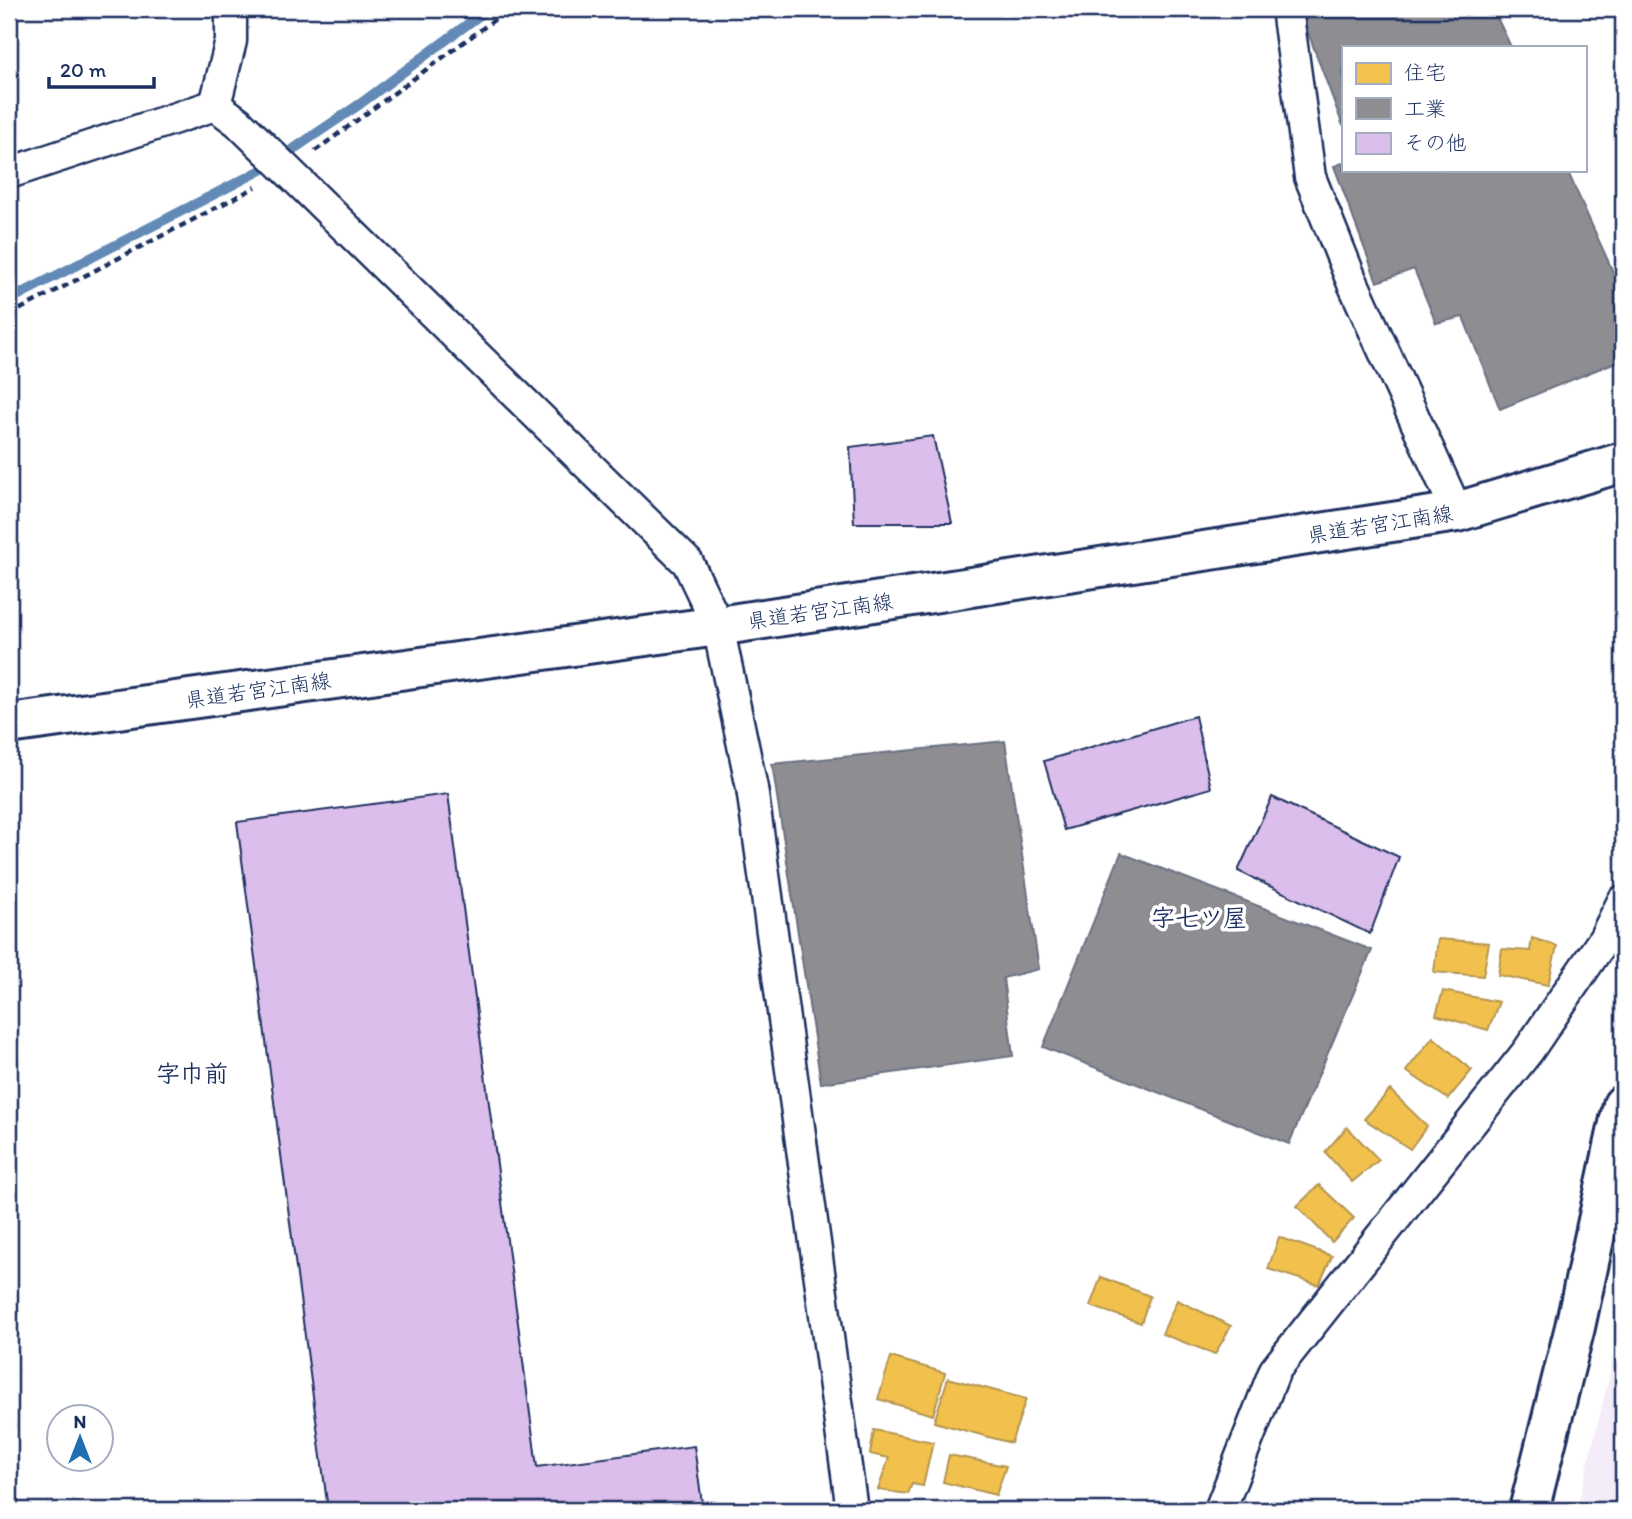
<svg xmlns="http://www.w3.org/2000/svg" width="1632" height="1519" viewBox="0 0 1632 1519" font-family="Itim,'Klee One',sans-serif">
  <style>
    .built { fill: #f4ecf9 }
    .homes { fill: #f2c14e; stroke: #b29553; stroke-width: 2 }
    .industry { fill: #8d8d92; stroke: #6b7182; stroke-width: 2 }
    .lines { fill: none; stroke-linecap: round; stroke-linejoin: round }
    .stream { stroke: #648ab6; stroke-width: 10 }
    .building { fill: #dbbeeb; stroke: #1b2f5e; stroke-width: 2 }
    .street-casing { stroke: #1b2f5e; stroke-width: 35 }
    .secondary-casing { stroke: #1b2f5e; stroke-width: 44 }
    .path { stroke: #1b2f5e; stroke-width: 4.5; stroke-dasharray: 7 5; stroke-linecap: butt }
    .street { stroke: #fff; stroke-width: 30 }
    .secondary { stroke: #fff; stroke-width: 38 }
    .labels { text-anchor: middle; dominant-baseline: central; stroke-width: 7; stroke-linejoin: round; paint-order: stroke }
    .street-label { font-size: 21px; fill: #1b2f5e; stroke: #fff }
    .quarter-label { font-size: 24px; font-weight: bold; fill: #1b2f5e; stroke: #fff }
  </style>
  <rect width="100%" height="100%" fill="#fff"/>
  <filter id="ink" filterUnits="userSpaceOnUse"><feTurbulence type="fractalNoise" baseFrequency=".0143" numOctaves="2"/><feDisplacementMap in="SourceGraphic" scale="14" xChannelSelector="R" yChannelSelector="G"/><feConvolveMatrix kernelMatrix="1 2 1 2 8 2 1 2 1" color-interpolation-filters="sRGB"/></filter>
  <g filter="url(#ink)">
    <!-- built -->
    <path class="built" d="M1623 1319V1510H1577Z"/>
    <!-- homes -->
    <g class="homes">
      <path d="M1532 938 1557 946 1548 985 1498 975 1502 949 1530 951Z"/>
      <path d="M1438 939 1489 943 1483 976 1434 972Z"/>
      <path d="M1443 991 1499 1002 1488 1030 1436 1015Z"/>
      <path d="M1433 1037 1472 1070 1448 1099 1406 1071Z"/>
      <path d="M1390 1090 1427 1126 1410 1149 1364 1119Z"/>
      <path d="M1347 1127 1379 1160 1352 1182 1325 1152Z"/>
      <path d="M1319 1185 1354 1218 1332 1242 1297 1206Z"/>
      <path d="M1279 1237 1332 1256 1319 1285 1268 1269Z"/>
      <path d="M1101 1277 1150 1296 1141 1323 1090 1306Z"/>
      <path d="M1177 1300 1231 1326 1215 1354 1162 1334Z"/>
      <path d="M891 1357 945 1373 933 1415 878 1399Z"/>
      <path d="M948 1378 1026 1399 1011 1443 934 1422Z"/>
      <path d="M874 1430 933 1442 923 1486 912 1484 908 1494 878 1490 889 1458 870 1454Z"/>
      <path d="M949 1455 1006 1466 996 1495 943 1482Z"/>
    </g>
    <!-- industry -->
    <g class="industry">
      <path d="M1333 9H1493L1511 47H1343V126L1303 19Z"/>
      <path d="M1343 163V170H1567L1623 294V359L1500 409 1463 317 1436 323 1414 269 1377 282 1334 166Z"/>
      <path d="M1005 741 1039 969 1003 978 1013 1056 821 1083 772 764Z"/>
      <path d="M1121 853 1372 950 1289 1144 1043 1047Z"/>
    </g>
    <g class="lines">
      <!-- stream -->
      <path class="stream" d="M9 300 267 167 360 104 488 9"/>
    </g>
    <!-- building -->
    <g class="building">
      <path d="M933 436 952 523H854L850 447Z"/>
      <path d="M1195 716 1211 788 1064 830 1044 761Z"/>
      <path d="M448 794 537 1467 694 1446 703 1510H328L237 822Z"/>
      <path d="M1272 797 1399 857 1370 934 1238 871Z"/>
    </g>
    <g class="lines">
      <defs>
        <g id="street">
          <path d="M1287 9 1310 177 1351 279 1457 512"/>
          <path d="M215 105 238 122 688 563 718 626 752 788 852 1510"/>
          <path d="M215 105 231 41V9"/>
          <path d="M9 173 215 105"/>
          <path d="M1220 1510 1275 1370 1528 1051 1604 939 1623 901"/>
        </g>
        <g id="secondary">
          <path d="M9 724 718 626 1457 512 1623 462"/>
          <path d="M1529 1510 1575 1327 1623 1105"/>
        </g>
      </defs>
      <!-- street casing -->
      <use href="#street" class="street-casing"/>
      <!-- secondary casing -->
      <use href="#secondary" class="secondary-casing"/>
      <!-- path -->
      <g class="path">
        <path d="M315 151 509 9"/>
        <path d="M9 315 256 187"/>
      </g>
      <!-- street -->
      <use href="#street" class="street"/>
      <!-- secondary -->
      <use href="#secondary" class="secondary"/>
    </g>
  </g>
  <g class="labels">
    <!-- street labels -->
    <g class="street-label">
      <text transform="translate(1380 524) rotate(-9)">県道若宮江南線</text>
      <text transform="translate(820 611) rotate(-8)">県道若宮江南線</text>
      <text transform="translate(258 690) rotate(-8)">県道若宮江南線</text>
    </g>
    <!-- quarter labels -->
    <g class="quarter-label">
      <text x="1199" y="917">字七ツ屋</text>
      <text x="192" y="1073">字巾前</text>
    </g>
  </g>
  <!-- margin -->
  <rect width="1632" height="1519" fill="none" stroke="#fff" stroke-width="35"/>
  <rect x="18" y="18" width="1597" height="1484" fill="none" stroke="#1b2f5e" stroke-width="2.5" filter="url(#ink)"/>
  <!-- legend -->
  <rect x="1342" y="46" width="245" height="126" fill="#ffffff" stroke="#a4acbf" stroke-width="2"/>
  <rect x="1356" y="63" width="35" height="21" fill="#f2c14e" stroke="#a4acbf" stroke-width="2"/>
  <text x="1404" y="80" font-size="21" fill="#1b2f5e">住宅</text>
  <rect x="1356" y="98" width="35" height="21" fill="#8d8d92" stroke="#a4acbf" stroke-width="2"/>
  <text x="1404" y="116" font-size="21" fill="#1b2f5e">工業</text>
  <rect x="1356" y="133" width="35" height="21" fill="#dbbeeb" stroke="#a4acbf" stroke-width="2"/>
  <text x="1404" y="150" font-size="21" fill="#1b2f5e">その他</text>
  <!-- north arrow -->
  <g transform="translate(80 1438)"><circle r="33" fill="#ffffff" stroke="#a4acbf" stroke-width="2"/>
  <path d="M0-5L12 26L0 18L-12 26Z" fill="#1f6fb2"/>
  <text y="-10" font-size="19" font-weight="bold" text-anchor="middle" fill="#1b2f5e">N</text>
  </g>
  <!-- scale -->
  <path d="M49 77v10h105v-10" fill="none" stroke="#1b2f5e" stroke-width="3.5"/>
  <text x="60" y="77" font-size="21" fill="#1b2f5e" stroke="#ffffff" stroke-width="5" paint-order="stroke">20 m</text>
</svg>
